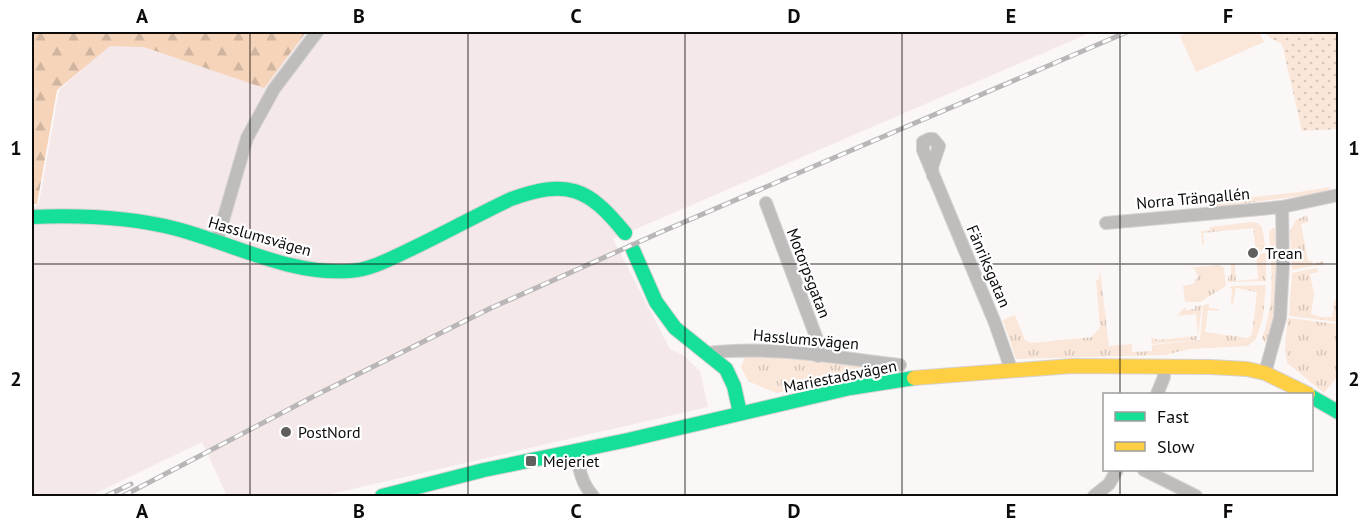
<svg xmlns="http://www.w3.org/2000/svg" width="1370" height="528" viewBox="0 0 1370 528" font-family="'PT Sans',sans-serif">
  <style>
    .built { fill: #f5e8e9 }
    .grass { fill: url(#grass-tufts) }
    .forest { fill: url(#forest-firs) }
    .park { fill: url(#park-dots) }
    .garden { fill: #fae7da }
    .lines { fill: none; stroke-linecap: round; stroke-linejoin: round }
    .street-casing { stroke: #d5d2d2; stroke-width: 14 }
    .fast-casing { stroke: #d5d2d2; stroke-width: 16 }
    .slow-casing { stroke: #d5d2d2; stroke-width: 16 }
    .street { stroke: #bfbcbc; stroke-width: 12 }
    .fast { stroke: #16e098; stroke-width: 14 }
    .slow { stroke: #ffcf43; stroke-width: 14 }
    .rail-casing { stroke: #b8b6b6; stroke-width: 5 }
    .rail { stroke: #fff; stroke-width: 3; stroke-dasharray: 9; stroke-linecap: butt }
    .grid { fill: none; stroke: #0e0b0b; stroke-width: 1.5; stroke-opacity: 0.55 }
    .poi-dot { fill: #615e5e; stroke: #fff; stroke-width: 2 }
    .labels { text-anchor: middle; dominant-baseline: central; stroke-width: 4.5; stroke-linejoin: round; paint-order: stroke }
    .street-label { font-size: 16px; fill: #0e0b0b; stroke: #fff }
    .poi-label { font-size: 16px; fill: #0e0b0b; stroke: #fff; text-anchor: start }
    .neatline { fill: none; stroke: #0e0b0b; stroke-width: 2 }
    .grid-label { font-size: 20px; text-anchor: middle; font-weight: bold; fill: #0e0b0b }
  </style>
  <defs>
    <pattern id="grass-tufts" width="24" height="20" patternUnits="userSpaceOnUse" patternTransform="scale(1.5)"><rect width="24" height="20" fill="#fae7da"/><path d="M3 7l-1-3M5 7V3M7 7l1-3M15 17l-1-3M17 17v-4M19 17l1-3" fill="none" stroke="#d5c5ba"/></pattern>
    <pattern id="forest-firs" width="22" height="20" patternUnits="userSpaceOnUse" patternTransform="scale(1.5)"><rect width="22" height="20" fill="#f5d4ba"/><path d="M5 1l3.5 6h-7zM16 11l3.5 6h-7z" fill="#d1b59f"/></pattern>
    <pattern id="park-dots" width="8" height="8" patternUnits="userSpaceOnUse" patternTransform="scale(1.5)"><rect width="8" height="8" fill="#fae7da"/><path d="M2 2h.1M6 6h.1" fill="none" stroke="#d5c5ba" stroke-width="1.8" stroke-linecap="round"/></pattern>
  </defs>
  <rect width="100%" height="100%" fill="#fcf7f7"/>
  <!-- built -->
  <path class="built" d="M304 32H1092L613 239 670 349 683 355 700 371 708 407 322 496H227L202 442 90 496H32V210L39 203 59 90 110 44Z"/>
  <!-- grass -->
  <g class="grass">
    <path d="M1331 187 1325 193 1209 208 1208 202 1299 192Z"/>
    <path d="M1307 215 1308 222 1301 224 1308 261H1312L1313 264 1324 261V264L1292 270 1290 231 1296 220Z"/>
    <path d="M1251 222 1258 223 1262 227 1266 250 1256 251 1253 228 1203 233 1204 245H1202L1201 231 1210 230V227Z"/>
    <path d="M1273 228H1275C1279 267 1280 307 1266 344L1262 338C1275 305 1272 267 1269 232Z"/>
    <path d="M1266 253V281L1228 282V276L1231 275V264H1235L1236 281 1258 279 1256 254Z"/>
    <path d="M1220 265 1224 268 1226 286 1200 302H1185L1183 286 1193 284 1198 276 1194 268H1185Z"/>
    <path d="M1317 268 1318 272 1310 274 1314 294 1311 314 1321 317H1332L1334 301 1338 297 1336 302 1338 305V322L1289 316 1292 273Z"/>
    <path d="M1100 270 1109 346 1132 344V352L1152 351V345L1200 340 1203 305 1209 304V308L1218 309 1219 311 1208 310 1205 332 1248 338 1252 334 1257 292 1236 288 1233 305 1231 302 1232 289 1229 288 1232 286 1266 285 1263 317 1256 339 1248 346 1190 349 1165 355 1016 359 1003 320 1015 315 1025 340 1031 343 1092 337 1100 327 1096 280 1099 279Z"/>
    <path d="M1202 305 1198 337 1196 340 1152 344 1151 337 1158 340 1198 336 1196 314 1177 316 1185 307 1186 310 1195 309V306Z"/>
    <path d="M1288 318 1338 324V376L1324 393 1287 363 1285 344Z"/>
    <path d="M746 355 817 360 899 370 898 371 776 393 748 381 741 367Z"/>
  </g>
  <!-- forest -->
  <path class="forest" d="M32 32H306L264 88 144 47 110 46 57 90 37 204H32Z"/>
  <!-- park -->
  <path class="park" d="M1266 32H1338V129L1302 131 1282 44 1270 38Z"/>
  <!-- garden -->
  <path class="garden" d="M1190 32H1259L1264 42 1196 72 1180 36Z"/>
  <g class="lines">
    <defs>
      <g id="street">
        <path d="M933 176 932 167 939 146 933 139H929L923 142V150L995 323 1011 369"/>
        <path d="M766 203 818 342V356"/>
        <path d="M1106 223 1282 207 1338 195"/>
        <path d="M217 241 247 138 274 89 317 32"/>
        <path d="M708 353C769 345 839 358 900 365"/>
        <path d="M1265 373 1280 318 1283 264 1282 207"/>
        <path d="M1157 394 1164 377 1163 367"/>
        <path d="M576 451C579 468 581 483 593 496"/>
        <path d="M1144 470 1196 496"/>
        <path d="M1094 496 1109 484 1117 470"/>
      </g>
      <g id="fast">
        <path d="M32 217C80 215 130 217 177 229 233 244 290 275 349 271 370 270 390 259 409 250 443 234 477 215 511 199 567 179 588 187 625 233"/>
        <path d="M633 250 656 302 675 328 726 369 734 386 740 413"/>
        <path d="M1312 397 1338 412"/>
        <path d="M382 496 484 470 628 440 850 388 914 378"/>
      </g>
      <path id="slow" d="M914 378 1072 366 1210 367 1247 369 1265 373 1308 394"/>
    </defs>
    <!-- street casing -->
    <use href="#street" class="street-casing"/>
    <!-- fast casing -->
    <use href="#fast" class="fast-casing"/>
    <!-- slow casing -->
    <use href="#slow" class="slow-casing"/>
    <!-- street -->
    <use href="#street" class="street"/>
    <!-- fast -->
    <use href="#fast" class="fast"/>
    <!-- slow -->
    <use href="#slow" class="slow"/>
    <defs>
      <g id="rail">
        <path d="M106 496 131 484"/>
        <path d="M123 496 320 393 491 308 661 232 1127 32"/>
      </g>
    </defs>
    <!-- rail casing -->
    <use href="#rail" class="rail-casing"/>
    <!-- rail -->
    <use href="#rail" class="rail"/>
  </g>
  <!-- grid -->
  <path class="grid" d="M250 32V496M468 32V496M685 32V496M902 32V496M1120 32V394M32 264H1338M1120 470V496"/>
  <!-- markers -->
  <g class="poi-dot">
    <circle cx="1253" cy="253" r="6"/>
    <circle cx="286" cy="432" r="6"/>
    <rect x="525" y="455" width="12" height="12" rx="3"/>
  </g>
  <g class="labels">
    <!-- street labels -->
    <g class="street-label">
      <text transform="translate(1193 198) rotate(-5)">Norra Trängallén</text>
      <text transform="translate(260 236) rotate(16)">Hasslumsvägen</text>
      <text transform="translate(989 266) rotate(67)">Fänriksgatan</text>
      <text transform="translate(809 273) rotate(69)">Motorpsgatan</text>
      <text transform="translate(806 339) rotate(5)">Hasslumsvägen</text>
      <text transform="translate(840 376) rotate(-11)">Mariestadsvägen</text>
    </g>
    <!-- poi labels -->
    <g class="poi-label">
      <text x="1265" y="253">Trean</text>
      <text x="298" y="432">PostNord</text>
      <text x="543" y="461">Mejeriet</text>
    </g>
  </g>
  <!-- border -->
  <rect width="1370" height="528" fill="none" stroke="#ffffff" stroke-width="66"/>
  <!-- legend -->
  <rect x="1103" y="393" width="210" height="78" fill="#ffffff" stroke="#9f9d9d" stroke-width="1.5"/>
  <rect x="1115" y="412" width="30" height="9" fill="#16e098" stroke="#9f9d9d" stroke-width="1.5"/>
  <text x="1157" y="423" font-size="18" fill="#0e0b0b">Fast</text>
  <rect x="1115" y="442" width="30" height="9" fill="#ffcf43" stroke="#9f9d9d" stroke-width="1.5"/>
  <text x="1157" y="453" font-size="18" fill="#0e0b0b">Slow</text>
  <rect x="33" y="33" width="1304" height="462" class="neatline"/>
  <g class="grid-label">
    <text x="142" y="23">A</text>
    <text x="359" y="23">B</text>
    <text x="576" y="23">C</text>
    <text x="794" y="23">D</text>
    <text x="1011" y="23">E</text>
    <text x="1228" y="23">F</text>
    <text x="16" y="155">1</text>
    <text x="1354" y="155">1</text>
    <text x="16" y="386">2</text>
    <text x="1354" y="386">2</text>
    <text x="142" y="518">A</text>
    <text x="359" y="518">B</text>
    <text x="576" y="518">C</text>
    <text x="794" y="518">D</text>
    <text x="1011" y="518">E</text>
    <text x="1228" y="518">F</text>
  </g>
</svg>
